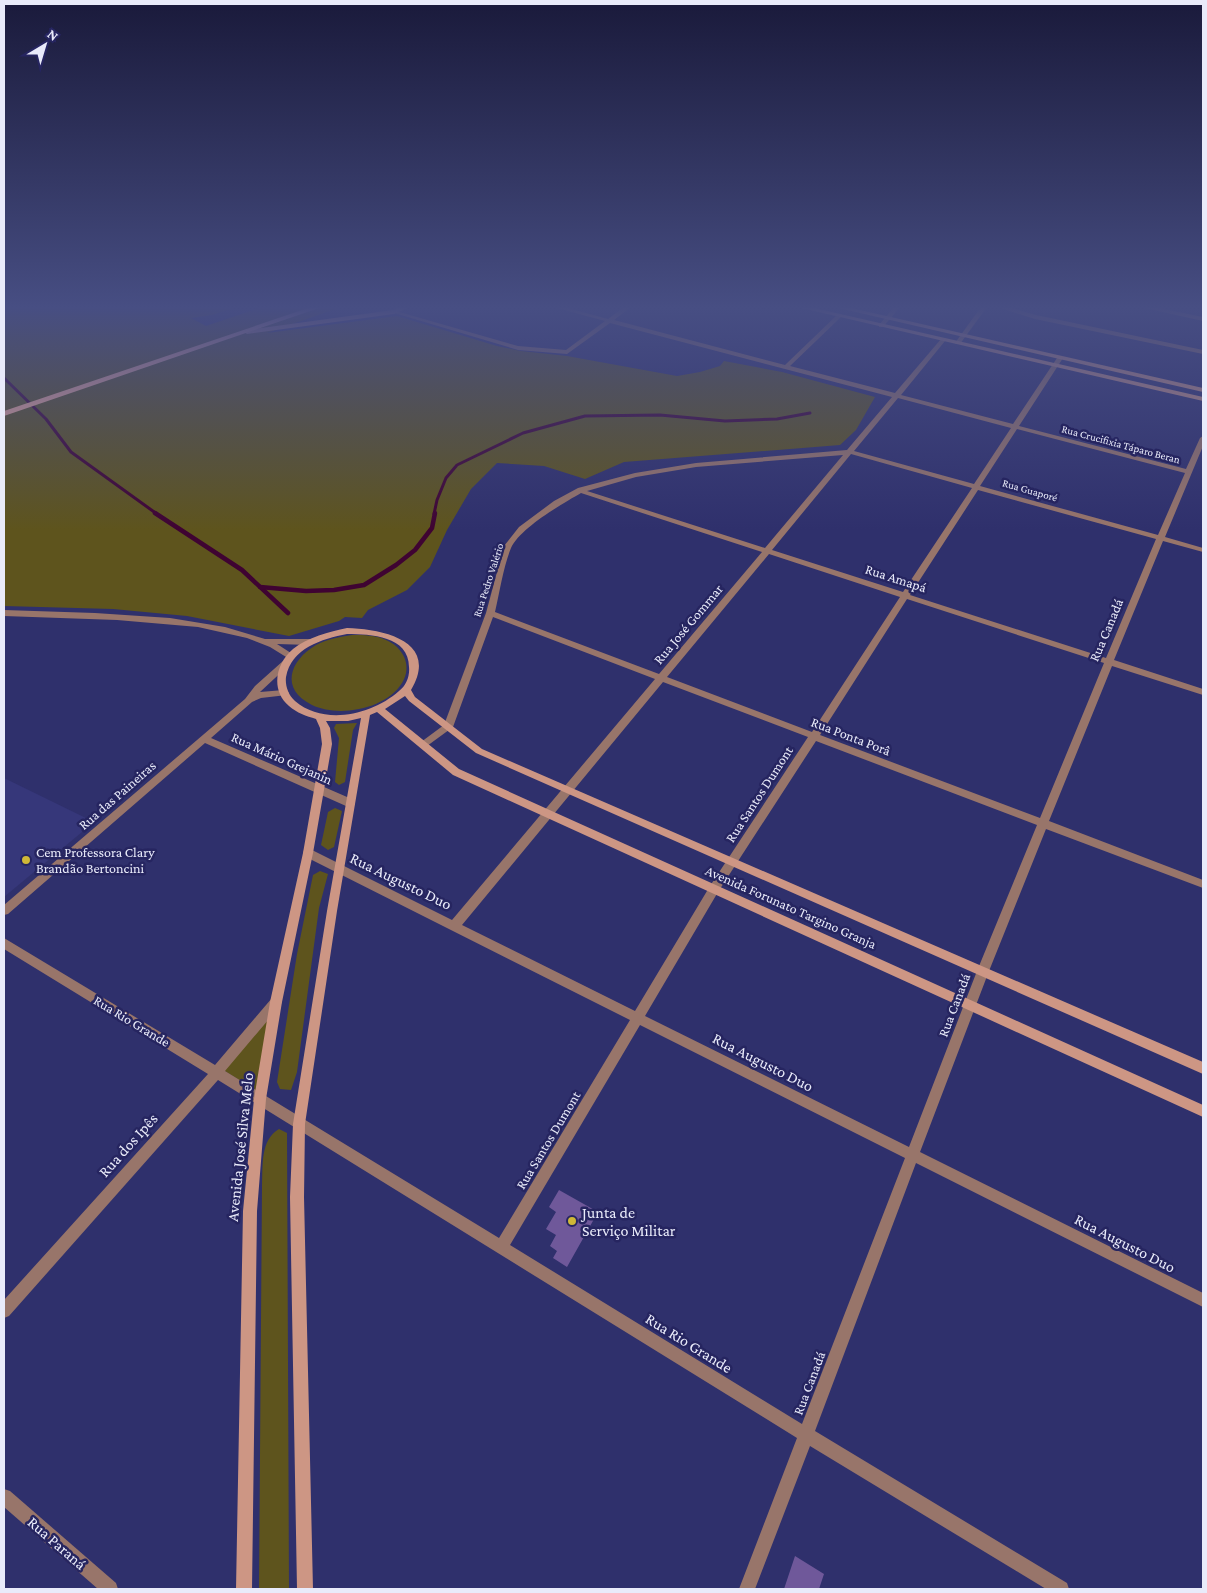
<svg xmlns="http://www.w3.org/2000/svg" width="1207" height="1593" viewBox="0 0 1207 1593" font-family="'Crimson Pro',serif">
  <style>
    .built { fill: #36377a }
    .green { fill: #5e541d }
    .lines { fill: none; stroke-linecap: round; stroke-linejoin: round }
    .stream-far1 { stroke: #3f0332; stroke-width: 3 }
    .stream { stroke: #3f0332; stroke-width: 4.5 }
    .building { fill: #6f589a }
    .street { fill: #98756a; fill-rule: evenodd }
    .secondary { fill: #cd9684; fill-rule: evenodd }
    .primary { fill: #f5af98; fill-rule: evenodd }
    .poi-dot { fill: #cfb837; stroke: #262560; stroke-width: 2 }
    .labels { text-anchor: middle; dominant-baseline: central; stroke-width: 5; stroke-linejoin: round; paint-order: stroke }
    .far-street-label { font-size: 11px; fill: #e9ebfa; stroke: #262560 }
    .street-label { font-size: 14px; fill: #e9ebfa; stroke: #262560 }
    .poi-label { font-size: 14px; fill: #e9ebfa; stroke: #262560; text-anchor: start }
    .near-street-label { font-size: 16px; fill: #e9ebfa; stroke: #262560 }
    .near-poi-label { font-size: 16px; fill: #e9ebfa; stroke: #262560; text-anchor: start }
  </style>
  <rect width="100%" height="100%" fill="#2f306c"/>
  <!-- built -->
  <path class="built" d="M4 778 94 822 4 897Z"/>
  <!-- green -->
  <g class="green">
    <path d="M4 307H237L212 315 191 318 206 326 262 307H341L267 333 397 316 497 346 521 351 567 356 677 376 700 372 720 366 724 361 782 372 875 397 856 430 840 445 624 462 585 479 544 466 497 463 471 489 447 530 430 567 407 590 368 610 362 618 345 617 339 621 289 636 187 616 113 609 4 606Z"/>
    <path d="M352 635C364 635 375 635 386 640 403 647 413 666 402 683 386 709 339 718 312 705 280 689 289 661 316 645 327 639 340 637 352 635Z"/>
    <path d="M357 723 353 730 345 782 339 785 335 782 339 738 334 728 336 724Z"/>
    <path d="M335 808 342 811 334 847 328 850 321 845 328 812Z"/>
    <path d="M320 871 328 874 319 908 297 1072 291 1090 280 1089 277 1082 297 954 313 875Z"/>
    <path d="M269 1015 257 1091 223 1070Z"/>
    <path d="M279 1129 287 1133 289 1589H259L262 1186C263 1166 260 1140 279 1129Z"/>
  </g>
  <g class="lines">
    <!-- stream-far1 -->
    <g class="stream-far1">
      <path d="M4 378 46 419 71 452 157 514"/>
      <path d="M434 514 437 500 446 478 457 465 523 433 585 416 660 415 725 421 777 419 810 413"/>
    </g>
    <!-- stream -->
    <g class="stream">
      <path d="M155 513 242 570 288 613"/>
      <path d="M260 587 306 591 334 590 364 585 396 565 415 550 432 528 435 513"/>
    </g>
  </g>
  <!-- building -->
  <g class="building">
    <path d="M559 1190 598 1212 567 1267 553 1258 557 1251 550 1246 556 1235 546 1229 556 1212 549 1207Z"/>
    <path d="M795 1556 824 1574 819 1589H784Z"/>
  </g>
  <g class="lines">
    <!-- street -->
    <g class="street">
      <path d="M553 307H564L608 319 624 307H631L614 320 785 365 837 315H841V317L790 366 895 393 941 339H945V341L901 395 1013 424 1057 358 1060 356 1063 358 1019 426 1186 469 1200 438 1203 436V446L1165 537 1203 548V552L1163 541 1114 660 1203 689V695L1112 666 1049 821 1203 880V888L1046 829 989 971 920 1152 1203 1293V1307L916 1163 815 1431 1067 1583 1069 1589H1046L810 1446 755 1589H739L797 1438 218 1080 9 1316 4 1318V1300L208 1074 4 949V938L215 1065 272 998 276 997 280 998 282 1002 280 1006 225 1071 499 1238 630 1020 304 856 303 853 304 850H312L452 920 655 679 493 617 453 727 427 746H421L419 744 421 742 444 725 486 613 504 546 519 527 554 501 578 488 635 473 696 463 847 450 892 397 610 323 567 354 518 350 391 312 396 311 518 346 566 350 605 321ZM898 398 1011 428 974 484 854 451ZM1017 429 1185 473 1158 535 980 486ZM851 454 972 488 903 592 772 550ZM843 455 765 548 587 491 636 477 696 467ZM978 490 1156 539 1106 658 910 595ZM581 493 762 552 659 674 495 612C500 591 503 568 511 548 520 528 562 504 581 493ZM769 554 900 597 812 732 667 677ZM907 599 1104 663 1040 818 820 735ZM663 682 808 737 710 886 635 1011 462 925ZM816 741 1037 825 977 971 909 1147 645 1016 718 892ZM640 1025 905 1158 802 1424 510 1245Z"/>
      <path d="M894 307H900L883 327H879V325Z"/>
      <path d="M981 307H987L960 344H956L955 343Z"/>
      <path d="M997 307H1008L1036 315 1203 350V354L1035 319Z"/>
      <path d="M1140 307H1154L1203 317V321Z"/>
      <path d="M4 610 95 613 170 618 225 627 265 639H310L314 642 310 645 277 644 294 655 295 657 294 659 291 660 270 647 247 638 198 627 117 620 4 616Z"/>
      <path d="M286 660 289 661 290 663 289 665 260 692 284 690 287 691 289 693 287 695 261 698 252 702 211 738 354 800 355 803 354 806H346L205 743 8 914 4 915V905L245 699 255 686 283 661Z"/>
      <path d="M4 1489 10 1491 116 1583 118 1589H98L4 1507Z"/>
    </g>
    <!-- secondary -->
    <g class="secondary">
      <path d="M401 307H410L394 314 247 334 244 332 247 330 393 310Z"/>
      <path d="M797 307H810L1203 397V401Z"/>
      <path d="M834 307H847L1203 388V392Z"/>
      <path d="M347 628C383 629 440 641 411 690L415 697 482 749 1203 1062V1074L476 753 409 701 405 696 385 709 459 769 1203 1105V1117L453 775 377 712 370 715 337 911 305 1124 304 1197 313 1589H297L290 1197 293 1124 327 911 361 718 348 721H326L330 728 332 744 313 853 282 1002 266 1099 257 1211 252 1589H236L243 1211 254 1099 270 1002 303 853 322 744 320 728 316 719C306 716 297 713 289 706 270 690 276 663 293 649 308 637 329 632 347 628ZM347 634C371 634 409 636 409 667 410 676 406 686 399 691 372 715 324 726 295 701 288 695 285 685 286 677 291 648 322 639 347 634Z"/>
    </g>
    <!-- primary -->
    <path class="primary" d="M311 307H322L4 416V411Z"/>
  </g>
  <!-- sky -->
  <linearGradient id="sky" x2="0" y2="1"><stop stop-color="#1a1a3b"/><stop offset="0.58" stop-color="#474e83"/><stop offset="1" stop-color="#474e83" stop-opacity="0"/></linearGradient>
  <rect width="1207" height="530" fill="url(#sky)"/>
  <!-- markers -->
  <g class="poi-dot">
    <circle cx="26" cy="860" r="5"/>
    <circle cx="572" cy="1221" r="5"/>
  </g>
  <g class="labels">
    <!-- far-street labels -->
    <g class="far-street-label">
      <text transform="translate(1121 444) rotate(15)">Rua Crucifixia Táparo Beran</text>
      <text transform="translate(1030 490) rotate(16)">Rua Guaporé</text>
      <text transform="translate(488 580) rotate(-72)">Rua Pedro Valério</text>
    </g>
    <!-- street labels -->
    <g class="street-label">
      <text transform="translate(896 578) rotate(18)">Rua Amapá</text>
      <text transform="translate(688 624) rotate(-50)">Rua José Gommar</text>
      <text transform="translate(1106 630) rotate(-67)">Rua Canadá</text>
      <text transform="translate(851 736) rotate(21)">Rua Ponta Porâ</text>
      <text transform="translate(282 758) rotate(24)">Rua Mário Grejanin</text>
      <text transform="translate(759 794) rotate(-57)">Rua Santos Dumont</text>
      <text transform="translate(117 795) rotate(-41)">Rua das Paineiras</text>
      <text transform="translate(791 907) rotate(24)">Avenida Forunato Targino Granja</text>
      <text transform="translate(954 1005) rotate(-69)">Rua Canadá</text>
      <text transform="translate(132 1021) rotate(31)">Rua Rio Grande</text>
      <text transform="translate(548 1140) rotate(-59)">Rua Santos Dumont</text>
      <text transform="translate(809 1383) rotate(-69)">Rua Canadá</text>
    </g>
    <!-- poi labels -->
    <g class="poi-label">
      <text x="36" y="852">Cem Professora Clary<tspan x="36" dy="16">Brandão Bertoncini</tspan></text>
    </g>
    <!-- near-street labels -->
    <g class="near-street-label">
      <text transform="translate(401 881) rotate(26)">Rua Augusto Duo</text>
      <text transform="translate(763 1062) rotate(27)">Rua Augusto Duo</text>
      <text transform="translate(128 1145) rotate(-48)">Rua dos Ipês</text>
      <text transform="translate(240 1147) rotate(-84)">Avenida José Silva Melo</text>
      <text transform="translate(1125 1243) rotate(27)">Rua Augusto Duo</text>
      <text transform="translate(689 1343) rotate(32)">Rua Rio Grande</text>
      <text transform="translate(57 1543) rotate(41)">Rua Paraná</text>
    </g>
    <!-- near-poi labels -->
    <g class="near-poi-label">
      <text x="582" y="1212">Junta de<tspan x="582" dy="18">Serviço Militar</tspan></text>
    </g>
  </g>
  <!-- border -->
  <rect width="1207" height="1593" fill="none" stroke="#e9ebfa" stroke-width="10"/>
  <!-- north arrow -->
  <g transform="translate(45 45) rotate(38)" stroke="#262560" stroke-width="4" paint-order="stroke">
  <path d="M0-4L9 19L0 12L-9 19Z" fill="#e9ebfa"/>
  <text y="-8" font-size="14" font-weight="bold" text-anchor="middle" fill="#e9ebfa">N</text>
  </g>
</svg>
